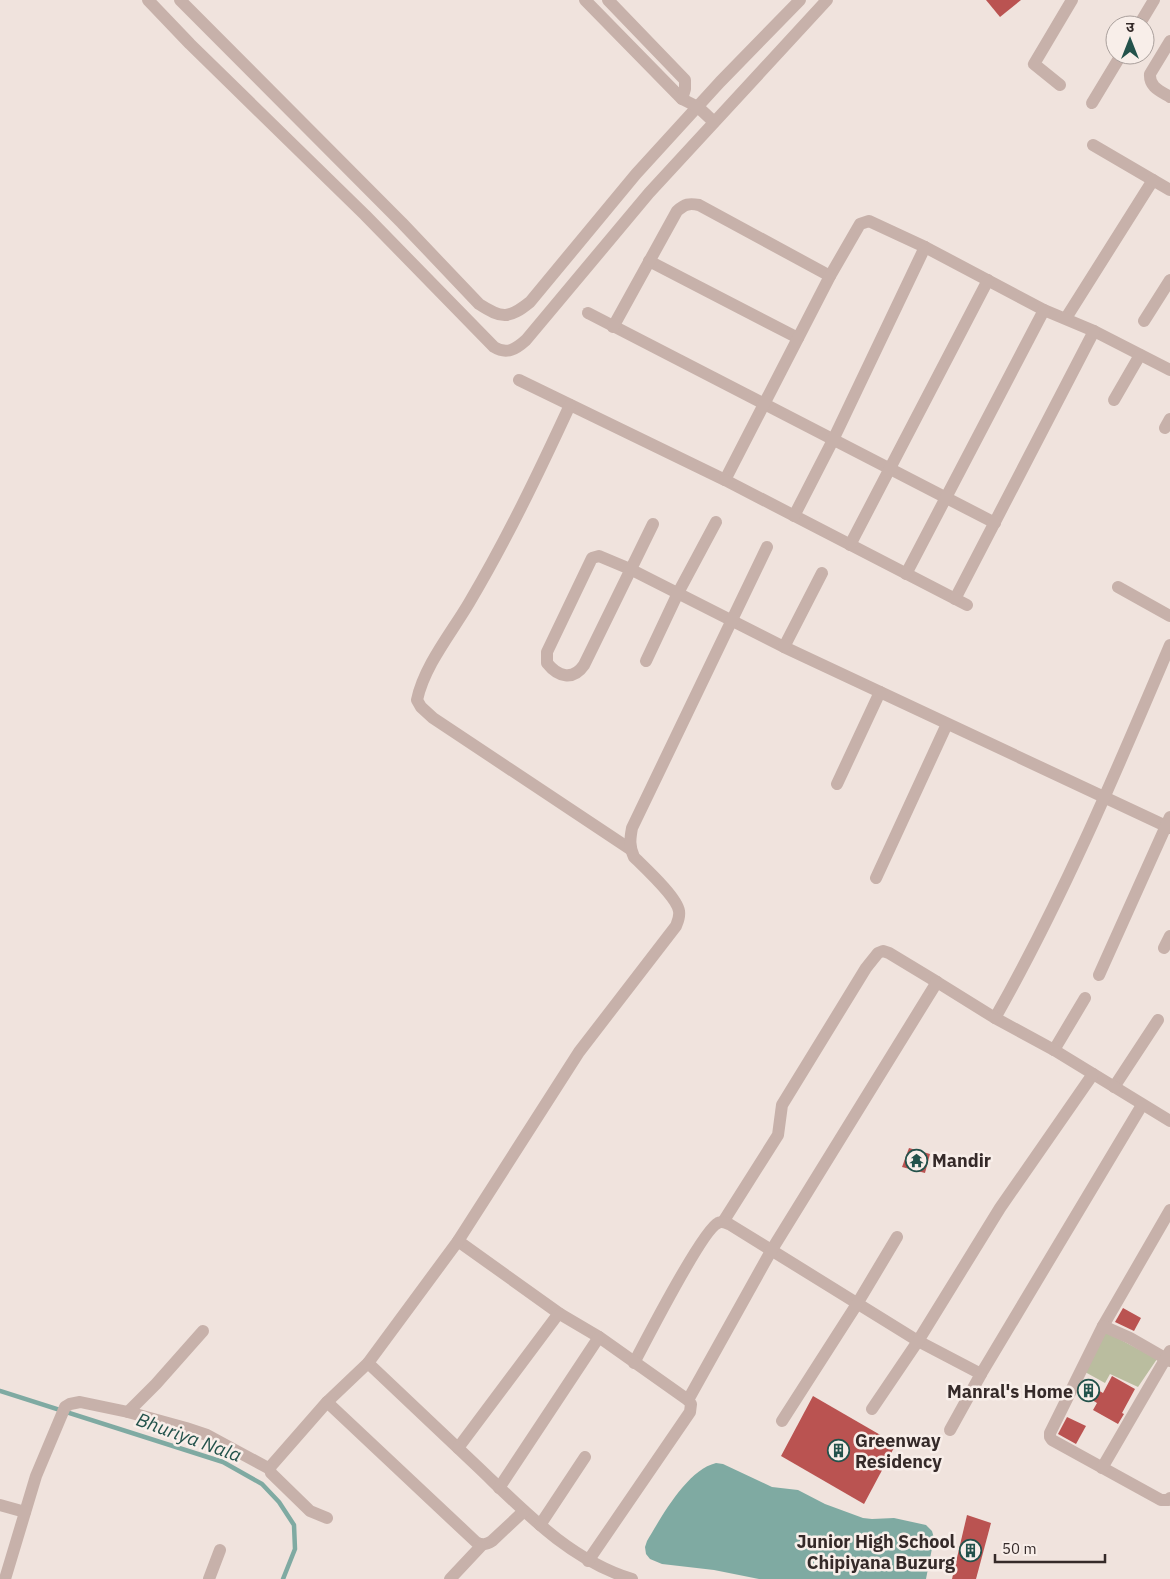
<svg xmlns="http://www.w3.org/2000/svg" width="1170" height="1579" viewBox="0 0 1170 1579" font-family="'IBM Plex Sans','Noto Sans Devanagari',sans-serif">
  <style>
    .green { fill: #babd9f }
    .water { fill: #7faaa2 }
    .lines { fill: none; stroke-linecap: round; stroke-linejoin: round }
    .stream { stroke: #7faaa2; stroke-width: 4.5 }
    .building { fill: #ba5351 }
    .minor { stroke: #c7b1aa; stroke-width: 12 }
    .labels { text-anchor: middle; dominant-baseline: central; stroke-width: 5; stroke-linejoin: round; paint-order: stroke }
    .poi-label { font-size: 18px; font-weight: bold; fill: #352a29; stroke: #f8eee9; text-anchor: start }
    .water-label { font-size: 19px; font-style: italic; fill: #23524b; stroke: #f8eee9 }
  </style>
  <rect width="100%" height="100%" fill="#f0e3dd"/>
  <!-- green -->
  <path class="green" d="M1104 1331 1157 1359 1138 1387 1110 1374 1105 1383 1085 1372Z"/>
  <!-- water -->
  <path class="water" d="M716 1463 723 1464 772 1487 798 1490 825 1504 863 1518 872 1519 894 1518 926 1525 932 1531 934 1538 926 1579H759L714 1570 662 1564 650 1559 646 1554 645 1547 647 1541C662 1516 687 1470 716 1463Z"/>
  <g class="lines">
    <!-- stream -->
    <path class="stream" d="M0 1391 223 1462 262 1484 279 1502 294 1525 295 1549 283 1579"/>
  </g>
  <!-- building -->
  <g class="building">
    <path d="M986 0H1021L1000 17Z"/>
    <path d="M909 1148 930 1154 925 1173 902 1167Z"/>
    <path d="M1123 1308 1141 1318 1134 1331 1115 1322Z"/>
    <path d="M1112 1376 1135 1389 1122 1413 1124 1414 1118 1424 1093 1410 1097 1403 1079 1392 1084 1382 1103 1393Z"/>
    <path d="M813 1396 896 1444 864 1504 781 1456Z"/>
    <path d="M1067 1417 1086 1426 1076 1444 1058 1434Z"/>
    <path d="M967 1515 991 1523 976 1579H952Z"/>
  </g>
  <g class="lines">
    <!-- minor -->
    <g class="minor">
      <path d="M148 0 190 44 365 215 494 347C507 355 516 349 526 340L649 193 827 0"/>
      <path d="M180 0 402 223 479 304C502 319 509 319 530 302L636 174 720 82 800 0"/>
      <path d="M585 0 682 99 698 107 714 122"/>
      <path d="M608 0 685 80V89L682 99"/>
      <path d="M1139 25 1154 0"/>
      <path d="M1170 41 1150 74C1149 87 1160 91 1170 97"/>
      <path d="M1060 85 1034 64 1072 0"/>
      <path d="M1092 103 1121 55"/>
      <path d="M1093 145 1170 190"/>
      <path d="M649 261 798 338"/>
      <path d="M588 313 995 523"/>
      <path d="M1066 318 1153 180"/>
      <path d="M1144 321 1170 280"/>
      <path d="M613 327 677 211C685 204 689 203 699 205L830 276"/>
      <path d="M519 380 725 480 830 276 860 224 869 221 925 247 1044 310 1094 331 1170 370"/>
      <path d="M1114 400 1140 355"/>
      <path d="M570 405C539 472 507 539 469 603 452 632 424 666 417 700L421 707 433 718 630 849"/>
      <path d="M1165 428 1170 419"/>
      <path d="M725 480 967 605"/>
      <path d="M794 516 833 440 925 247"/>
      <path d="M653 524 584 665C573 681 558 677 547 663V652L592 558 599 556 630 569 784 647 1170 828"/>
      <path d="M850 545 988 280"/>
      <path d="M906 574 1044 310"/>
      <path d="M1118 587 1170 616"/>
      <path d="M955 599 1094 331"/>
      <path d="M784 647 822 573"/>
      <path d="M646 661 678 593 716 522"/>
      <path d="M837 784 880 692"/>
      <path d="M876 878 947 724"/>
      <path d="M1164 948 1170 936"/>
      <path d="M1099 975 1170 817"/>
      <path d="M995 1018C1063 898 1116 772 1170 645"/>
      <path d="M1054 1050 1085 998"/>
      <path d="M1114 1087 1158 1020"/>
      <path d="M1170 1210 1103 1326 1050 1433V1437L1052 1440 1161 1500H1168L1170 1498"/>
      <path d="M723 1222 778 1135 782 1105 866 968 878 953 883 951 889 953 937 982"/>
      <path d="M458 1241 560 1314"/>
      <path d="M1103 1326 1130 1338 1170 1361"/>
      <path d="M368 1363C405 1398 442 1433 479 1468 525 1512 570 1560 632 1579"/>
      <path d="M634 1363C645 1342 703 1229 718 1223 721 1221 726 1223 729 1224L918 1341 981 1374 1142 1105"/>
      <path d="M688 1400 771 1251 937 982 995 1018 1054 1050 1170 1121"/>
      <path d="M327 1402 368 1363 458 1241 579 1052 676 926C678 921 680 917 679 911 677 897 645 868 634 857 629 846 630 839 632 828L767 547"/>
      <path d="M872 1409 918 1341 1000 1208 1093 1074"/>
      <path d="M128 1412 156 1384 203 1331"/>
      <path d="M782 1421 857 1304 897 1237"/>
      <path d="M950 1430 981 1374"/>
      <path d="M458 1448 556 1317 560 1314 599 1337 688 1400 691 1404 690 1412 588 1561"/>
      <path d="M1102 1468 1170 1351"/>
      <path d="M499 1488 599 1337"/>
      <path d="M0 1505 25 1512"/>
      <path d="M327 1518 310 1511 271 1473 270 1469 271 1466 327 1402 476 1542C482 1545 486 1545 492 1541L524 1511"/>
      <path d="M540 1525 585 1457"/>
      <path d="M5 1579 36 1476 65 1407 70 1404 80 1402 128 1412 186 1428 207 1435 270 1469"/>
      <path d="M209 1579 220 1550"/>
      <path d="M450 1579 482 1545"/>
    </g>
  </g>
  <!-- icons -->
  <defs>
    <symbol id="temple-ring" viewBox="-11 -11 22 22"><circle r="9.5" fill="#f8eee9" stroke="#23524b" stroke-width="1.5"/><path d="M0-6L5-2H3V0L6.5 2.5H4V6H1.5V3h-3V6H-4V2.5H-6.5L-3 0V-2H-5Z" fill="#23524b"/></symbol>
    <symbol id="building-ring" viewBox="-11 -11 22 22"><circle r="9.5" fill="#f8eee9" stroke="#23524b" stroke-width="1.5"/><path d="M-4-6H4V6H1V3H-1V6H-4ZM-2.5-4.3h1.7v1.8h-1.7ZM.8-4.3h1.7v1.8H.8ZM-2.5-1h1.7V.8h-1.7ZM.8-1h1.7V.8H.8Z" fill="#23524b"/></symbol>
  </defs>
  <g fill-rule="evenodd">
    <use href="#temple-ring" x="904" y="1148" width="25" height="25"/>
    <use href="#building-ring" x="1076" y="1378" width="25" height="25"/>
    <use href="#building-ring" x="826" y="1438" width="25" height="25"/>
    <use href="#building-ring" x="958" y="1538" width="25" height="25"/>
  </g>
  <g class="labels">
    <!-- poi labels -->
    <g class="poi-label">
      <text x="932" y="1160">Mandir</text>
      <text x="1073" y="1391" text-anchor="end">Manral's Home</text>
      <text x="855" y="1440">Greenway<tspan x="855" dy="21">Residency</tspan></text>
      <text x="955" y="1541" text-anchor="end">Junior High School<tspan x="955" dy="21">Chipiyana Buzurg</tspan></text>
    </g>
    <!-- water labels -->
    <g class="water-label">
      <text transform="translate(189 1437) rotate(20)">Bhuriya Nala</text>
    </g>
  </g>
  <!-- north arrow -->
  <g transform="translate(1130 40)"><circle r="24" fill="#f8eee9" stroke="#aaa09c"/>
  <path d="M0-4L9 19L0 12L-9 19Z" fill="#23524b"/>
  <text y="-8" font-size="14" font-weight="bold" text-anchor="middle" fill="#352a29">उ</text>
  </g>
  <!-- scale -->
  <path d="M995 1554v8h110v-8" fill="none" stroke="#352a29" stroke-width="2.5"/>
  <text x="1002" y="1554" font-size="15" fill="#352a29" stroke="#f8eee9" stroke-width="4" paint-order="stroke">50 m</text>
</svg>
